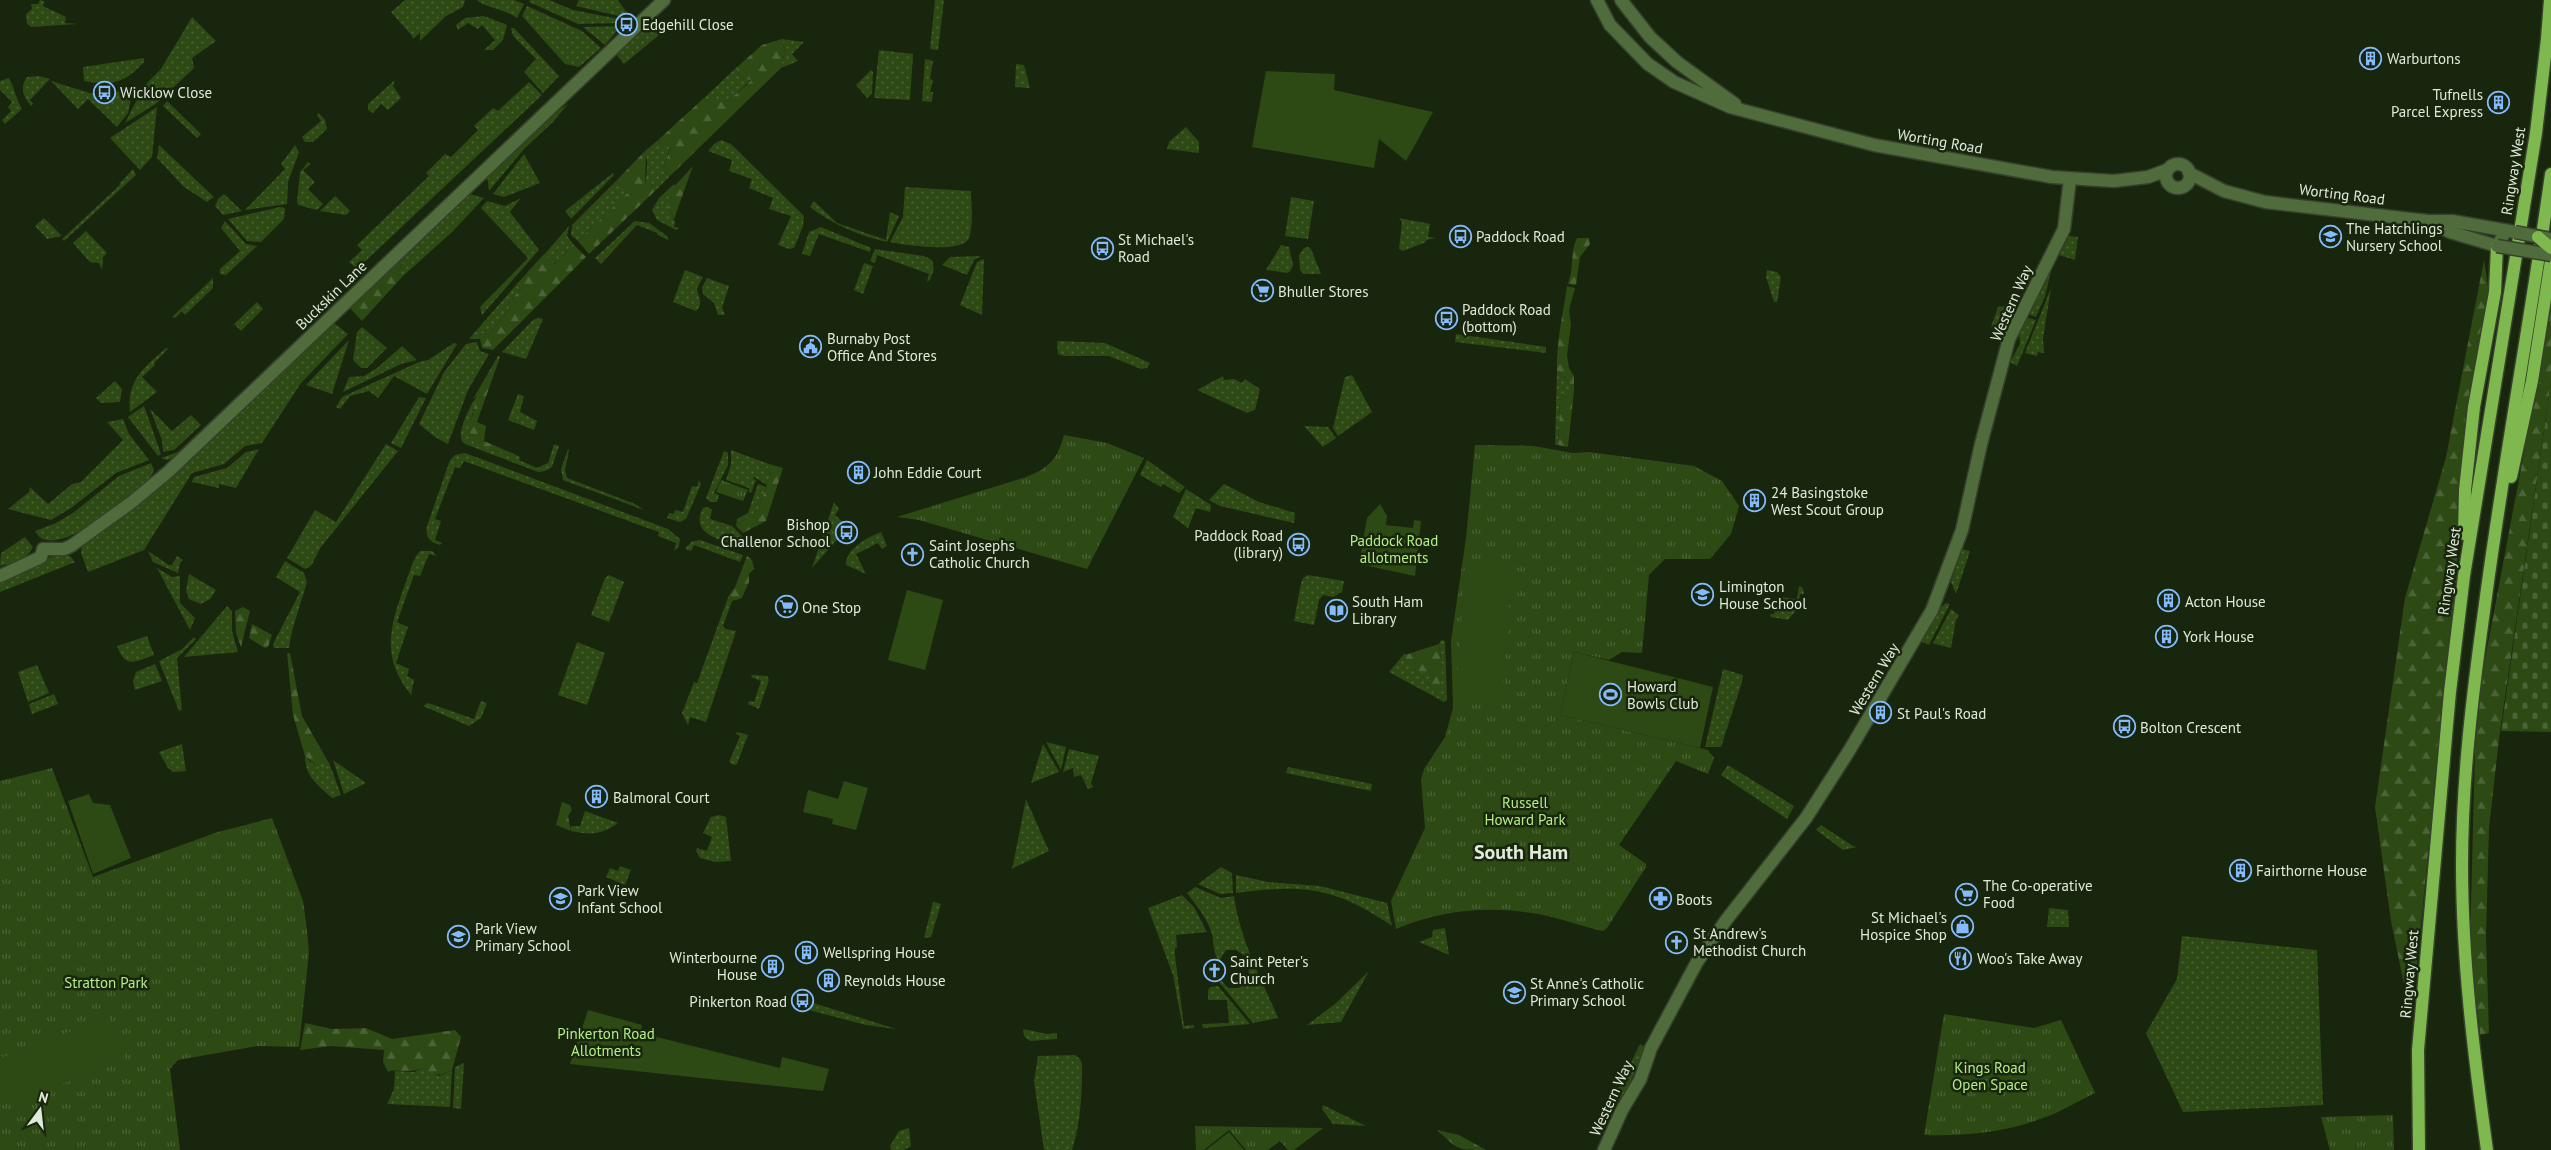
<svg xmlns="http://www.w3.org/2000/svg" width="2551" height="1150" viewBox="0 0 2551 1150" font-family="'PT Sans',sans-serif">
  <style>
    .grass { fill: url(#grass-dots) }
    .forest { fill: url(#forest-firs) }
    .cemetery { fill: url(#cemetery-stones) }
    .park { fill: url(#park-tufts) }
    .garden { fill: #2d4914 }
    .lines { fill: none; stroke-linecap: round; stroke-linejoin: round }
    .tertiary-casing { stroke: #35412b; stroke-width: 15 }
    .primary-casing { stroke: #35412b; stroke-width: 15 }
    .tertiary { stroke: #516c3c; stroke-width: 12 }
    .primary { stroke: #7fb84f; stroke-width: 12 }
    .tertiary-bridge-casing { stroke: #35412b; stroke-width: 15; stroke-linecap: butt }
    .primary-bridge-casing { stroke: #35412b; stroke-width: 15; stroke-linecap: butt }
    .tertiary-bridge { stroke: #516c3c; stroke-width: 12 }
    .primary-bridge { stroke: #7fb84f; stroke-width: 12 }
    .labels { text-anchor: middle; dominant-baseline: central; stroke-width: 5; stroke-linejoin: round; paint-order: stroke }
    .poi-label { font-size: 15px; fill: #e0eada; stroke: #19260e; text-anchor: start }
    .street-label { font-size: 15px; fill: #e0eada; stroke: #19260e }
    .park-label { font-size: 15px; fill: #b4ee87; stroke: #19260e }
    .district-label { font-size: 20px; font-weight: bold; fill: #e0eada; stroke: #19260e }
  </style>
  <defs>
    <pattern id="grass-dots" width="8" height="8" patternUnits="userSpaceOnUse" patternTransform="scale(1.25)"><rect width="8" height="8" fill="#2d4914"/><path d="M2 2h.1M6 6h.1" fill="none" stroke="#4b6336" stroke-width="1.8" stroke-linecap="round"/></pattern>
    <pattern id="forest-firs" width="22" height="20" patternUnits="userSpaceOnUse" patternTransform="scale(1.25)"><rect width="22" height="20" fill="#2d4914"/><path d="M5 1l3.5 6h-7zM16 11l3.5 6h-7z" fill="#4b6336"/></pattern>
    <pattern id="cemetery-stones" width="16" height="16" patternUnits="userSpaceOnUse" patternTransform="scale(1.25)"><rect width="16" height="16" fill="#2d4914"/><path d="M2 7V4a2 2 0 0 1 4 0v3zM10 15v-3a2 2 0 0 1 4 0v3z" fill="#4b6336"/></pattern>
    <pattern id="park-tufts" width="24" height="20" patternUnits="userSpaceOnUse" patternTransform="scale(1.25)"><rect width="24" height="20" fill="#2d4914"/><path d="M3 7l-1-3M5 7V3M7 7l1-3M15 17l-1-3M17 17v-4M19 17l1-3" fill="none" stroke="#4b6336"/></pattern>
  </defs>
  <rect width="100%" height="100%" fill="#19260e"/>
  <!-- grass -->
  <g class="grass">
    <path d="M40 0 44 1 43 6 66 17 65 23 78 24 31 27 27 24 26 14 32 9 31 4H38Z"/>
    <path d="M405 0H465L463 7 446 16 420 41V33L413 39 412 36 391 12Z"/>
    <path d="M477 0H514L524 4 517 18C505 9 485 8 477 0Z"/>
    <path d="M530 0H549L573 10 624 20 622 23 578 24 529 2Z"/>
    <path d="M579 0H618L629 16 627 18 576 6Z"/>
    <path d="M935 0H944L938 50 930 49Z"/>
    <path d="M527 6 582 31 601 48 579 67 565 64 522 16Z"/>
    <path d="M484 16 507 25 503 40 493 50H484L495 40 482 25 478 29 468 23 458 30 456 25 465 18Z"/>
    <path d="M192 17 216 41 192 58 194 68 157 103 125 123 144 86 161 69Z"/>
    <path d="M651 24 659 35 624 64 616 54Z"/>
    <path d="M621 26 605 45 583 27Z"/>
    <path d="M511 28H514L559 76 543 93 524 72 536 59 513 36Z"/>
    <path d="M782 39 804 42 792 54 798 61 781 68 785 51Z"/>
    <path d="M879 50 913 54 910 100 874 98Z"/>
    <path d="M144 58V62C125 83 112 86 84 81L83 67Z"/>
    <path d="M925 59 933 61 930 79 933 80 930 92H933L932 102 922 101Z"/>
    <path d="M1016 64 1024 65 1030 88 1015 87Z"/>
    <path d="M736 68 741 78 751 79C739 92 722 111 704 98Z"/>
    <path d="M871 70 873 72 872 94 867 98 856 85Z"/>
    <path d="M39 76 50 79 30 100 33 104 31 106C24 97 19 88 27 77Z"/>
    <path d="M9 78C15 89 15 97 22 109L5 124 2 120 11 111 8 107 12 102 0 90V81Z"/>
    <path d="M395 80 393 86 401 98 388 110 381 104 373 113 368 110V104Z"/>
    <path d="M51 81 90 93 109 95 134 85 128 113 117 127 88 99 78 109Z"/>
    <path d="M529 82 542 95 357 269 349 262 362 250 357 245 429 176 426 173 445 154 451 157 478 130 474 126 493 108 498 111Z"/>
    <path d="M562 88V91L174 458 166 460 161 458 178 452Z"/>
    <path d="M167 101 201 134 197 138 163 106Z"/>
    <path d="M568 104 553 122 524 149 489 191 487 176 550 116Z"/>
    <path d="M157 107 152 157 140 170 110 138Z"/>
    <path d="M319 113 325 120 327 129 313 142H305L302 137 321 121 317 115Z"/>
    <path d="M1186 127 1199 142V153L1167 149 1169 142Z"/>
    <path d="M658 140 663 147 671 146 663 169 670 176 655 191 650 183 645 184C646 174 650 160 644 152Z"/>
    <path d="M721 140 731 144 804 216 803 226 794 248 789 249 778 245 791 216 769 209 773 198 749 188 752 179 729 171 732 160 708 151 714 144Z"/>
    <path d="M159 145 214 197 207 202 184 187 157 158Z"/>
    <path d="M295 145 299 152 288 182 287 204 245 210 285 169 281 164Z"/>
    <path d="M524 154 540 183 504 197 493 194Z"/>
    <path d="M308 162 311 164 303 170 315 182 308 189 323 204 317 210 298 205 297 202 300 172Z"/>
    <path d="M133 169 136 175 64 241 62 239 120 185 119 184Z"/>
    <path d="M613 173 614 175 571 219 565 211Z"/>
    <path d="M616 181 625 189H633L578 241 571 235 572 225Z"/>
    <path d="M674 184 675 186 667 203 675 222 674 227 679 228 676 230 657 220 652 210 659 198Z"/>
    <path d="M905 187 971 191C971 204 974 225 969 238 962 254 905 245 890 242L903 217Z"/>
    <path d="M224 194 242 211 223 215 215 206 218 199Z"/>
    <path d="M470 194 484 198 452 232 402 277 398 274 405 255Z"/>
    <path d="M335 196 350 211 346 215 320 211Z"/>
    <path d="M1291 197 1314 201 1308 239 1285 236Z"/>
    <path d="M521 198 510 212 539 250 482 315 480 307 528 258 481 208 487 201 505 206Z"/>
    <path d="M814 201 837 223 886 240 890 212 899 216 887 242C860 236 832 224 810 207Z"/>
    <path d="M280 207 285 208 284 219 261 242 247 241 228 219Z"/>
    <path d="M44 218 62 236 47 239 35 226Z"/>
    <path d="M1399 218 1430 224 1428 237 1436 238 1426 240V242L1403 251 1399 249 1402 222Z"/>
    <path d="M225 221 246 244 257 246 226 275 220 274V269L240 251 221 228Z"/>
    <path d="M635 221 649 223 667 236 668 240 658 235 657 233 637 225 601 264 595 258Z"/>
    <path d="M569 226 567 236 573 244 555 264 543 256Z"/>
    <path d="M821 227 871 248 870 252 819 234 810 256 802 254 809 232Z"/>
    <path d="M86 231 107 253 103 257 102 270 99 263 90 262 73 243Z"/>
    <path d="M2069 236 2078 237 2075 260 2059 255Z"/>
    <path d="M1281 245 1289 247 1293 265 1291 270 1288 273 1266 270Z"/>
    <path d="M1308 247 1311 249 1321 274H1304L1300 270 1299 255 1304 248Z"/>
    <path d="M875 249 924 256 932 260 934 269 930 280 927 282 929 274 877 255 875 263 870 261Z"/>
    <path d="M981 256 974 260 967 275 942 265 950 257Z"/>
    <path d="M984 259 982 315 960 305 977 262Z"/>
    <path d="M864 263 873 266 863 294 854 290Z"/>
    <path d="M2053 263 2045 296 2036 317 2028 314Z"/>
    <path d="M685 270 703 277 697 288C698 296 704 304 696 311L673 302Z"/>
    <path d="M1767 270 1777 272 1781 277 1777 302H1774L1766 277Z"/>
    <path d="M213 278V288L185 315 182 311 175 318 172 317Z"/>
    <path d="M707 278 729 286 722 308 725 315H718L714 303 703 294 702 287Z"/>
    <path d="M516 285 521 289 508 303 510 308 489 335 475 332Z"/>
    <path d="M2051 288 2043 339 2044 353 2038 352 2037 356 2025 353Z"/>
    <path d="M2010 294H2014L2008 309 2016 312 2008 329 2001 330 1991 327 1998 307 2005 306Z"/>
    <path d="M257 302 263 309 241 331 234 324Z"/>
    <path d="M538 318 543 319 526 359 502 352 533 320Z"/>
    <path d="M2027 318 2036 320 2017 366 2010 362 2020 344 2019 331Z"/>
    <path d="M334 323 348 334 301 383 262 443 245 446 224 464 192 473 144 550 88 572 81 553 82 544 170 479Z"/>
    <path d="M362 327 387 348 367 368H361L353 360 357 332Z"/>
    <path d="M1456 334 1546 347V353L1455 342Z"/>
    <path d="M349 340 332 394 306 385Z"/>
    <path d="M1057 341 1105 343 1150 363 1147 368 1141 369 1109 356H1064L1058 354Z"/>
    <path d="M477 342 480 351 489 354 468 390 448 444 435 437 419 424 444 372 466 344Z"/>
    <path d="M454 343 457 344 427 394 394 376 378 398 369 391 350 396 340 409 336 407 342 397 419 362 428 360Z"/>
    <path d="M402 346 417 360 401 364 343 392 349 377 364 376 377 368Z"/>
    <path d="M166 348 168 349 154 363 155 365 142 377 157 392 130 412C127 379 144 368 166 348Z"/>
    <path d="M1557 371 1567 380 1572 391 1560 403 1558 445H1555Z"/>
    <path d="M1352 375 1372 412 1338 436 1333 428 1345 377Z"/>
    <path d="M1223 376 1224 380 1234 379 1242 383 1245 379 1260 389 1255 410 1247 413 1197 390Z"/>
    <path d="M115 381 122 389 120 402 101 403 96 398Z"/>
    <path d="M518 394 524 396 520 412 537 421 534 430 508 420Z"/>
    <path d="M478 396 472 414 471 434 490 445 491 449 509 456 512 453 520 457 519 460 537 468 548 463 554 444 559 446 552 467 545 471 538 472 465 444C463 442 461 440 461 437 459 429 472 400 478 396Z"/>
    <path d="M419 397 426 398 401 448 391 443Z"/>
    <path d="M144 406 161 454 158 456 128 417Z"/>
    <path d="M150 409 172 431 191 415 201 425 174 450 163 452 162 440Z"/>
    <path d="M123 419 129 434 149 460 116 473 71 508 51 520 8 509 29 492 30 487 48 504 72 484 81 482 123 440 107 422Z"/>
    <path d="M1304 426 1328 427 1336 438 1323 447Z"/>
    <path d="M386 444 398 451 321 547 311 566 305 569 287 558 315 510 336 522Z"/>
    <path d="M259 449 236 488 219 484V488L192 482 194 477 227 468 246 452Z"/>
    <path d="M568 449 569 450 565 470 567 478 635 504 644 510 563 480 561 469Z"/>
    <path d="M731 450 769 464 767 471 771 473 767 485 754 477 753 479 756 480 751 493 749 492V488L726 480 731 465Z"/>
    <path d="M724 451 728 453V465L714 493 719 495 717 502H710L706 498Z"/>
    <path d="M465 453 668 529 680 539 679 546 674 551 676 543 658 536 659 532 656 531 464 461 460 468 455 467 435 519 441 521 435 540 442 543 440 545C430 542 425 537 427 526L450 460 455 455Z"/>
    <path d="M1147 460 1185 487 1179 493 1163 484 1161 487 1140 475Z"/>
    <path d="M151 463 154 470 149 480C131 494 53 566 35 531L56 523 73 513 119 476Z"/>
    <path d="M699 480 701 484 686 519 680 522 667 518 669 513 674 514 675 510 683 512 692 486 697 487Z"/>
    <path d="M758 484 766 487 758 510 736 526 737 519 748 513Z"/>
    <path d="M1224 484 1259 502 1295 513 1294 523 1220 506 1209 500Z"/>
    <path d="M1186 489 1211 505 1210 512 1196 508 1188 528 1173 517Z"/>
    <path d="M834 502 839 509 835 515 847 526 852 521 853 525 842 531V534L812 568Z"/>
    <path d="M706 507 712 509 710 519 732 526 748 542 746 548C726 541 688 536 703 508Z"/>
    <path d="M881 532 887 546 882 549 878 543 856 554 866 574 846 565C846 548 867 538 881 532Z"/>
    <path d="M25 537 33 547C27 560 13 563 0 566L1 553Z"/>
    <path d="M700 540 743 555 740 562 694 545 691 551 685 549 691 542Z"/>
    <path d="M1962 549 1970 551 1956 594 1951 582Z"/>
    <path d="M148 551 169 565H172L177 556 183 560 180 563 178 573 153 562Z"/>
    <path d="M420 551H432L437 556 429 554 420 576 414 575 397 622 408 627 396 663 409 669 407 676 414 680 411 695C379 655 391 623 407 579 411 569 413 559 420 551Z"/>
    <path d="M63 554 70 556 75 562 0 592V582C20 574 43 557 63 554Z"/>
    <path d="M285 561 304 573 307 582 292 631 289 648H274L273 644 300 592 276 577Z"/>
    <path d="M157 568 172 577 180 576V603L195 618 190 630Z"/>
    <path d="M189 574 216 590 210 599 201 604 189 599 186 591Z"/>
    <path d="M609 575 624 582 609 622 591 615 605 578Z"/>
    <path d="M1308 575 1344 581 1342 592 1333 597 1323 595 1319 600 1314 625 1294 621 1301 583 1303 578Z"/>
    <path d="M1799 586 1803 588 1804 594H1800L1797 609 1788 620 1771 617 1770 614H1774L1777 597 1797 599Z"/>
    <path d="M729 595 732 601 723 626 726 629 736 631 706 722 690 717 688 725 682 713 694 682 697 683Z"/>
    <path d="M1946 603 1950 604 1929 645 1920 641 1941 607Z"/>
    <path d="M227 606 232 611V631L238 652 184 657Z"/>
    <path d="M1951 609 1959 615 1956 620 1951 648 1935 644 1933 643Z"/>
    <path d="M147 636 154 655C136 661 126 670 117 646Z"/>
    <path d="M194 637 196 639 177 658 182 710 179 711 159 661 182 649Z"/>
    <path d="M1441 640 1445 641 1447 700 1444 702 1389 672 1404 654H1408L1404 661 1442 669 1439 644Z"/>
    <path d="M577 642 605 653 587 705 558 695Z"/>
    <path d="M155 664 162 681 135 690 133 681 136 672Z"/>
    <path d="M37 665 49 693 28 702 18 672Z"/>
    <path d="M1723 669 1743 675 1742 682 1721 747H1705Z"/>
    <path d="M752 675 767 676 769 680 759 709 748 704 749 701 754 702 761 681 751 677Z"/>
    <path d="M54 694 58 704 32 714 29 704Z"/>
    <path d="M481 701 487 703 481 718 469 726 423 706 428 703 474 719Z"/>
    <path d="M737 732 748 735 737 764 734 765 729 762 740 736 736 734Z"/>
    <path d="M1046 742 1066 747 1061 770Z"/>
    <path d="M182 744 186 771 173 772 168 768 159 752Z"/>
    <path d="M1043 744 1059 772 1031 783Z"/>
    <path d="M1069 749 1099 756 1091 783 1093 787 1088 789 1081 775 1074 777 1073 768 1063 772Z"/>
    <path d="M305 756C312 765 320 768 330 765L341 795 332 798C318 785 305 777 305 756Z"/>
    <path d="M333 760 366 783 344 794Z"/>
    <path d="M1728 765 1794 806 1787 819 1721 775Z"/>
    <path d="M1288 767 1372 784 1371 791 1286 773Z"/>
    <path d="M1026 799 1049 851 1011 869 1013 865Z"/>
    <path d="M585 811 618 823C601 835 591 835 571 831V826H580Z"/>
    <path d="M719 815 726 817 731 861 715 862 700 858 696 851 697 848 707 851 712 837 703 833 711 817Z"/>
    <path d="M1821 825 1853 846 1857 847 1843 850 1816 830Z"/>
    <path d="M620 866 631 870 625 885 606 877 610 868 618 871Z"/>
    <path d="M1221 867 1232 873 1233 893 1220 894 1198 884Z"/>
    <path d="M1236 875 1268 882 1320 886 1387 903 1392 926C1335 887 1304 884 1236 893Z"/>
    <path d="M1195 887 1221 898 1234 896C1241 943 1260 975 1278 1018L1253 1023 1219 982 1221 980 1228 988H1239L1249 977 1248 958 1236 950H1226L1219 961C1213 953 1214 944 1212 934 1207 918 1197 906 1187 893Z"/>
    <path d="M1182 895 1194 907 1207 932 1176 935 1177 947 1175 948V956L1184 1026 1194 1025V1028L1183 1029 1173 975 1148 908Z"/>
    <path d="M933 902 941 904 931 937 924 938Z"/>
    <path d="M2049 908 2068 910 2069 927H2047Z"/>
    <path d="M1445 928 1449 955 1419 942 1432 937 1433 930Z"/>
    <path d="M2182 936 2317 950 2323 1105 2183 1112 2146 1033 2177 979Z"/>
    <path d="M1369 971 1341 1022 1307 1025 1335 1004Z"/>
    <path d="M1218 986 1250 1024 1203 1028 1202 1024 1229 1023 1227 1000H1208V991L1210 987Z"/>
    <path d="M807 1001 896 1029 866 1025 805 1009Z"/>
    <path d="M1023 1029 1047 1034 1057 1033V1039L1030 1041 1024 1036Z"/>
    <path d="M1640 1044 1645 1047 1628 1088 1616 1104 1612 1101Z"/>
    <path d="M1075 1055 1080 1059 1082 1064C1082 1094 1081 1121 1072 1150H1044L1034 1081 1038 1056Z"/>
    <path d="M464 1063 461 1109 453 1108 455 1067Z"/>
    <path d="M423 1068 439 1076 452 1070 450 1107 387 1104 394 1089 395 1071 414 1072Z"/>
    <path d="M1323 1105 1366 1126 1333 1124 1322 1109Z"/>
    <path d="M909 1128 911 1146 904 1150H891L890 1146 899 1131Z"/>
  </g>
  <!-- forest -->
  <g class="forest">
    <path d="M782 39 785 51 781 68 670 176 663 169 671 147H663L658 140 704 98C721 110 739 93 751 80L741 78 736 68 762 45Z"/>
    <path d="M644 152 646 155 645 183H650L655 191 589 254 578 241 632 189H625L616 181Z"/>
    <path d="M693 166 674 219 667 203 671 190Z"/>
    <path d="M1577 238H1589L1590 244 1580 257 1576 285 1568 284C1574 269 1570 252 1577 238Z"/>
    <path d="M573 244 586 257 493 350 482 348 480 339H469L475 332 489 335 510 308 508 303 521 289 516 285 544 254 555 264Z"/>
    <path d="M405 255 398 274 402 277 362 321 350 308Z"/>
    <path d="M2484 260 2489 293 2459 493 2457 565 2415 984H2404L2391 921 2375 807 2405 598 2446 457Z"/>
    <path d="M1567 286 1575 288 1569 310 1571 325 1567 355 1569 368 1574 376V390L1568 447 1558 445 1560 403 1571 391 1567 380 1557 371C1556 343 1563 314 1567 286Z"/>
    <path d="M2551 287V382L2499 739 2489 828 2486 937 2489 1033 2480 1035 2470 947 2476 707 2526 442Z"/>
    <path d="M498 356 500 357 477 422 486 426 484 441 512 453 509 456 491 449 490 446 488 448 475 442 469 430 477 396 473 399Z"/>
    <path d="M769 464 783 468 766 521 743 533 736 526 758 510 771 473 767 471Z"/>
    <path d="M747 556 752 560 754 569 749 574V582L742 598 732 601 729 595 735 587Z"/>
    <path d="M243 607 250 611 241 647 236 633 235 611Z"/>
    <path d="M252 624 272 635 268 647 265 648 249 638Z"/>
    <path d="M1439 644 1442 669 1440 690H1429V677L1404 661 1408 654Z"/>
    <path d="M287 653H290L302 716 330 765 323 767 316 765 305 756 293 715Z"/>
    <path d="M562 802 570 805 572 810 568 816 571 831 556 825Z"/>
    <path d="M305 1023 332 1029 366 1028 392 1039 455 1030 461 1037 452 1070C437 1077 438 1076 423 1068 410 1074 396 1068 388 1072L383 1062 384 1050 331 1046 300 1050Z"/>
    <path d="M1437 1130 1459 1135 1486 1150C1457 1150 1458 1150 1437 1130Z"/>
  </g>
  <!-- cemetery -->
  <path class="cemetery" d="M2551 382V732L2501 731Z"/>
  <!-- park -->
  <g class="park">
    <path d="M1064 435 1107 443 1144 458 1087 569 919 520 897 517 1026 477C1049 468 1057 460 1064 435Z"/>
    <path d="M1475 445 1534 446 1573 453 1589 452 1694 466 1722 481 1739 506 1731 534 1710 559H1665L1649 575 1642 653 1622 652 1609 660 1574 652 1560 715 1708 750 1714 758 1708 774 1676 761 1619 845 1646 864V867L1607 928 1603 931C1579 926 1556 916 1532 913 1483 906 1442 910 1396 929L1391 901 1425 828 1421 780 1424 769 1445 737 1453 708 1451 641 1466 538Z"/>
    <path d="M721 480 748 490 743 501 716 492Z"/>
    <path d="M52 768 93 877 218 832 272 818 303 901 306 922 309 952 299 1047 258 1046 178 1060 170 1069 180 1150H0V781Z"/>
    <path d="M1944 1014 2034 1028 2061 1020 2095 1093C2078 1101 2061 1112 2043 1118 2004 1133 1964 1136 1924 1135Z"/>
    <path d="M2393 1115 2394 1150H2330L2321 1117Z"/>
    <path d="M1195 1126 1323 1128 1294 1150H1288L1280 1141 1268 1150H1246L1229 1130 1204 1150H1196Z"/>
  </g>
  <!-- garden -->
  <g class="garden">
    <path d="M1266 71 1335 74 1334 90 1433 112 1406 161 1379 139 1374 168 1252 147Z"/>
    <path d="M1380 504 1387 516 1386 525 1413 528 1414 520 1421 521 1415 576 1359 564 1367 518Z"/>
    <path d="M1465 564 1512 568 1502 704 1456 700Z"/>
    <path d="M907 590 943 600 925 670 888 660Z"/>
    <path d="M1574 652 1713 687 1700 748 1560 715Z"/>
    <path d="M844 781 868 788 856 830 832 824 833 819 803 812 808 790 838 799Z"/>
    <path d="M89 794 93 803 110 805 131 858 93 874 68 801Z"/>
    <path d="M588 1010 642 1025 641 1033 780 1068 782 1057 829 1069 823 1091 570 1064Z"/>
    <path d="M109 1017 125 1061 0 1106V1058Z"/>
    <path d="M1229 1132 1244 1150H1206Z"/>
  </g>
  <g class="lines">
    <defs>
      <g id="tertiary">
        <path d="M1597 0 1610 25 1648 64 1674 82 1730 107 1874 145 2052 177 2114 181 2148 177 2167 170"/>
        <path d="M1621 0 1650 37 1677 62 1735 104"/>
        <circle cx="2178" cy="176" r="12"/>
        <path d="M2189 173 2224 191 2265 202 2428 221H2452L2515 232"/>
        <path d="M2430 223 2450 232 2497 246 2503 236"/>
        <path d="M0 576 41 557 43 549H64L71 546 132 502 168 472 664 0"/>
        <path d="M1604 1150 1622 1110 1640 1080 1651 1048 1697 962 1727 919 1806 818 1849 751 1932 610 1962 530 1981 444 2009 339 2064 229 2070 179"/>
      </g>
      <g id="primary">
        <path d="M2511 477 2532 381 2551 261"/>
        <path d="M2464 534 2465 490 2474 407 2495 292 2497 246"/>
        <path d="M2419 1150 2418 1050 2450 692 2464 576 2536 133 2547 39 2550 0"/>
        <path d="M2487 1150C2474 1056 2462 960 2462 865 2462 777 2473 690 2485 604 2504 460 2531 318 2551 174"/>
      </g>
    </defs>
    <!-- tertiary casing -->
    <use href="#tertiary" class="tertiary-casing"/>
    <!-- primary casing -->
    <use href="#primary" class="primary-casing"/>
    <!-- tertiary -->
    <use href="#tertiary" class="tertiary"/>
    <!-- primary -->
    <use href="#primary" class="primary"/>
    <defs>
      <g id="tertiary-bridge">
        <path d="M2515 232 2551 239"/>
        <path d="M2497 246 2551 255"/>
      </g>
      <path id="primary-bridge" d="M2538 237 2551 248"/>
    </defs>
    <!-- tertiary-bridge casing -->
    <use href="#tertiary-bridge" class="tertiary-bridge-casing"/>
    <!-- primary-bridge casing -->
    <use href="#primary-bridge" class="primary-bridge-casing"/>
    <!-- tertiary-bridge -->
    <use href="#tertiary-bridge" class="tertiary-bridge"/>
    <!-- primary-bridge -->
    <use href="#primary-bridge" class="primary-bridge"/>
  </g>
  <!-- icons -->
  <defs>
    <symbol id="bus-ring" viewBox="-11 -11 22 22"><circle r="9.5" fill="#19260e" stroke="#86bbfb" stroke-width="1.5"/><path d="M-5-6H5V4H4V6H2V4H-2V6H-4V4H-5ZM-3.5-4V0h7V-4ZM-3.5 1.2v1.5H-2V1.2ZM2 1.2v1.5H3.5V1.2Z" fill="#86bbfb"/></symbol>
    <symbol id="building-ring" viewBox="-11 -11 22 22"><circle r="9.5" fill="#19260e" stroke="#86bbfb" stroke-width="1.5"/><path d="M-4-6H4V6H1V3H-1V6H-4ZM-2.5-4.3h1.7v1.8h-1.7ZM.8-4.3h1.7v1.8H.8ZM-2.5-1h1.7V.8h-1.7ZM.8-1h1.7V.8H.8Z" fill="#86bbfb"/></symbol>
    <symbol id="school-ring" viewBox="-11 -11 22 22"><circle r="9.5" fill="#19260e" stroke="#86bbfb" stroke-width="1.5"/><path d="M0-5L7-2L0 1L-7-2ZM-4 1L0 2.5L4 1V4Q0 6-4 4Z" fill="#86bbfb"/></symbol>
    <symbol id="supermarket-ring" viewBox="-11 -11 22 22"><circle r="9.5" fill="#19260e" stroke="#86bbfb" stroke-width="1.5"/><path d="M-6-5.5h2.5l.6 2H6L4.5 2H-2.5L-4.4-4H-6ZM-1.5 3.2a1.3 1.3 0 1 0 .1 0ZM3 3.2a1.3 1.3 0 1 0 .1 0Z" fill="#86bbfb"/></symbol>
    <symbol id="civic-ring" viewBox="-11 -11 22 22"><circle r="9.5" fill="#19260e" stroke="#86bbfb" stroke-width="1.5"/><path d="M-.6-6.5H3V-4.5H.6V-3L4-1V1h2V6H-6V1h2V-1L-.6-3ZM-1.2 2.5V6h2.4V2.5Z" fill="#86bbfb"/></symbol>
    <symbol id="church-ring" viewBox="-11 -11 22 22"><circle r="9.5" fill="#19260e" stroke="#86bbfb" stroke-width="1.5"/><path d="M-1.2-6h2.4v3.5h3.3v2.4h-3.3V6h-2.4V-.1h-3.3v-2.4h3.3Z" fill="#86bbfb"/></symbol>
    <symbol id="library-ring" viewBox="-11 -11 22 22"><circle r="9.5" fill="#19260e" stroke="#86bbfb" stroke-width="1.5"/><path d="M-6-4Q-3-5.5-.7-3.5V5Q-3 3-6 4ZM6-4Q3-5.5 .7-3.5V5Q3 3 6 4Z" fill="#86bbfb"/></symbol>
    <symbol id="stadium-ring" viewBox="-11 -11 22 22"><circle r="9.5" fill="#19260e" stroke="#86bbfb" stroke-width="1.5"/><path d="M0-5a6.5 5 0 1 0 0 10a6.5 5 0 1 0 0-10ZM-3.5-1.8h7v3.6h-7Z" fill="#86bbfb"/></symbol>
    <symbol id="pharmacy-ring" viewBox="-11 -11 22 22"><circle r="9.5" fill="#19260e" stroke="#86bbfb" stroke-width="1.5"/><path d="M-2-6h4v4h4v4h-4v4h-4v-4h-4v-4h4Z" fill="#86bbfb"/></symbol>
    <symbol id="shop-ring" viewBox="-11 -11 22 22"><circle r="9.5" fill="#19260e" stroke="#86bbfb" stroke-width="1.5"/><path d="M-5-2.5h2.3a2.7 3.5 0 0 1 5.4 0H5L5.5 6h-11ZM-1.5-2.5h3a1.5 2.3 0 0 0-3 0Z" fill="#86bbfb"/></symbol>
    <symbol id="restaurant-ring" viewBox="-11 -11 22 22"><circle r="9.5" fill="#19260e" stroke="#86bbfb" stroke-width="1.5"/><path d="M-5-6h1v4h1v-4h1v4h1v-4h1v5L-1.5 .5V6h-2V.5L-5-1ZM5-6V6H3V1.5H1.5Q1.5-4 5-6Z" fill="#86bbfb"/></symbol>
  </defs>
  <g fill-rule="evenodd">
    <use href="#bus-ring" x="614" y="12" width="25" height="25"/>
    <use href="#building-ring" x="2358" y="46" width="25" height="25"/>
    <use href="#bus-ring" x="92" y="80" width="25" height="25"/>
    <use href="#building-ring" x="2486" y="90" width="25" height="25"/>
    <use href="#bus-ring" x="1448" y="224" width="25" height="25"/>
    <use href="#school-ring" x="2318" y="224" width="25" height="25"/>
    <use href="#bus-ring" x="1090" y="236" width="25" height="25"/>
    <use href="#supermarket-ring" x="1250" y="278" width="25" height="25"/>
    <use href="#bus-ring" x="1434" y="306" width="25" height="25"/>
    <use href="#civic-ring" x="798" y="334" width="25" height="25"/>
    <use href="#building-ring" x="846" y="460" width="25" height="25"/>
    <use href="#building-ring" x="1742" y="488" width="25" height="25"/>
    <use href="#bus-ring" x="834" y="520" width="25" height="25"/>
    <use href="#bus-ring" x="1286" y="532" width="25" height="25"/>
    <use href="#church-ring" x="900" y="542" width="25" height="25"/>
    <use href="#school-ring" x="1690" y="582" width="25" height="25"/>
    <use href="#building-ring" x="2156" y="588" width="25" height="25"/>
    <use href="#supermarket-ring" x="774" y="594" width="25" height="25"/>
    <use href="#library-ring" x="1324" y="598" width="25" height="25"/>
    <use href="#building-ring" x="2154" y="624" width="25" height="25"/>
    <use href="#stadium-ring" x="1598" y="682" width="25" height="25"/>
    <use href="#building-ring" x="1868" y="700" width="25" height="25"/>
    <use href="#bus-ring" x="2112" y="714" width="25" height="25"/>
    <use href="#building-ring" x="584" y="784" width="25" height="25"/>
    <use href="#building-ring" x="2228" y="858" width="25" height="25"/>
    <use href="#supermarket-ring" x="1954" y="882" width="25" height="25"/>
    <use href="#school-ring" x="548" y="886" width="25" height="25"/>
    <use href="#pharmacy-ring" x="1648" y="886" width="25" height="25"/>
    <use href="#shop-ring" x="1950" y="914" width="25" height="25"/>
    <use href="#school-ring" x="446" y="924" width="25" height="25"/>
    <use href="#church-ring" x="1664" y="930" width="25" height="25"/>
    <use href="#building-ring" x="794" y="940" width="25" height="25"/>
    <use href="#restaurant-ring" x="1948" y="946" width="25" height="25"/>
    <use href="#building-ring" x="760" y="954" width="25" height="25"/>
    <use href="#church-ring" x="1202" y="958" width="25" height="25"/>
    <use href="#building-ring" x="816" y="968" width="25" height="25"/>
    <use href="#school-ring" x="1502" y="980" width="25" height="25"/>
    <use href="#bus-ring" x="790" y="988" width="25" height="25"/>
  </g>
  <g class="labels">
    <!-- poi labels -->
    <g class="poi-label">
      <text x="642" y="24">Edgehill Close</text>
      <text x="2387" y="58">Warburtons</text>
      <text x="120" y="92">Wicklow Close</text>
      <text x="2483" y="94" text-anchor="end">Tufnells<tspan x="2483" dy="17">Parcel Express</tspan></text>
      <text x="2346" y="228">The Hatchlings<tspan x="2346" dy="17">Nursery School</tspan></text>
      <text x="1476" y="236">Paddock Road</text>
      <text x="1118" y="239">St Michael's<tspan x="1118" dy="17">Road</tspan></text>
      <text x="1278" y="291">Bhuller Stores</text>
      <text x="1462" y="309">Paddock Road<tspan x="1462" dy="17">(bottom)</tspan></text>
      <text x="827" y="338">Burnaby Post<tspan x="827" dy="17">Office And Stores</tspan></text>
      <text x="874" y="472">John Eddie Court</text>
      <text x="1771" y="492">24 Basingstoke<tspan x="1771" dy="17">West Scout Group</tspan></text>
      <text x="830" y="524" text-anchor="end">Bishop<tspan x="830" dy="17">Challenor School</tspan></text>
      <text x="1283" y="535" text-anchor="end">Paddock Road<tspan x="1283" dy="17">(library)</tspan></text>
      <text x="929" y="545">Saint Josephs<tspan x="929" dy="17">Catholic Church</tspan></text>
      <text x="1719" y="586">Limington<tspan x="1719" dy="17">House School</tspan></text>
      <text x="1352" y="601">South Ham<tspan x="1352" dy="17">Library</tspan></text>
      <text x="2185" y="601">Acton House</text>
      <text x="802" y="607">One Stop</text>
      <text x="2183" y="636">York House</text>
      <text x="1627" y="686">Howard<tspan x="1627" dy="17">Bowls Club</tspan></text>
      <text x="1897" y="713">St Paul's Road</text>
      <text x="2140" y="727">Bolton Crescent</text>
      <text x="613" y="797">Balmoral Court</text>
      <text x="2256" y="870">Fairthorne House</text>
      <text x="1983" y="885">The Co-operative<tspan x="1983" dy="17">Food</tspan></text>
      <text x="577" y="890">Park View<tspan x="577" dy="17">Infant School</tspan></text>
      <text x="1676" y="899">Boots</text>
      <text x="1947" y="917" text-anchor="end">St Michael's<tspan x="1947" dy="17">Hospice Shop</tspan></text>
      <text x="475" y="928">Park View<tspan x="475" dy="17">Primary School</tspan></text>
      <text x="1693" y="933">St Andrew's<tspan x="1693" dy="17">Methodist Church</tspan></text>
      <text x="823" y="952">Wellspring House</text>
      <text x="757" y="957" text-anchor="end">Winterbourne<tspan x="757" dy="17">House</tspan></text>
      <text x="1977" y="958">Woo's Take Away</text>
      <text x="1230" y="961">Saint Peter's<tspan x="1230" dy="17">Church</tspan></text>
      <text x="844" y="980">Reynolds House</text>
      <text x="1530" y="983">St Anne's Catholic<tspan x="1530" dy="17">Primary School</tspan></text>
      <text x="787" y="1001" text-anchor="end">Pinkerton Road</text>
    </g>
    <!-- street labels -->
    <g class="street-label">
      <text transform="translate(1940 141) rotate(10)">Worting Road</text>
      <text transform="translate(2513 171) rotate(-81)">Ringway West</text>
      <text transform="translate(2342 194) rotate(7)">Worting Road</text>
      <text transform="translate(331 295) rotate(-44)">Buckskin Lane</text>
      <text transform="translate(2011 303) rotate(-66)">Western Way</text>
      <text transform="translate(2449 571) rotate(-82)">Ringway West</text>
      <text transform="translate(1874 679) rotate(-59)">Western Way</text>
      <text transform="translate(2409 974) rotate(-85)">Ringway West</text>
      <text transform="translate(1611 1098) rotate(-65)">Western Way</text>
    </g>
    <!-- park labels -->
    <g class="park-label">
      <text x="1394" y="540">Paddock Road<tspan x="1394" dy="17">allotments</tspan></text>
      <text x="1525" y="802">Russell<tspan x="1525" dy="17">Howard Park</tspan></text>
      <text x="106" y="982">Stratton Park</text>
      <text x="606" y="1033">Pinkerton Road<tspan x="606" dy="17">Allotments</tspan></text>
      <text x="1990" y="1067">Kings Road<tspan x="1990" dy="17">Open Space</tspan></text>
    </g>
    <!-- district labels -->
    <g class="district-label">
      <text x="1521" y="852">South Ham</text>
    </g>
  </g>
  <!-- north arrow -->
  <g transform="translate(40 1110) rotate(15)" stroke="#19260e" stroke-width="4" paint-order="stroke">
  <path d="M0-4L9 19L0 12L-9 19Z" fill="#e0eada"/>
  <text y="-8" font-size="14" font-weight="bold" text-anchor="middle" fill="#e0eada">N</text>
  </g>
</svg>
